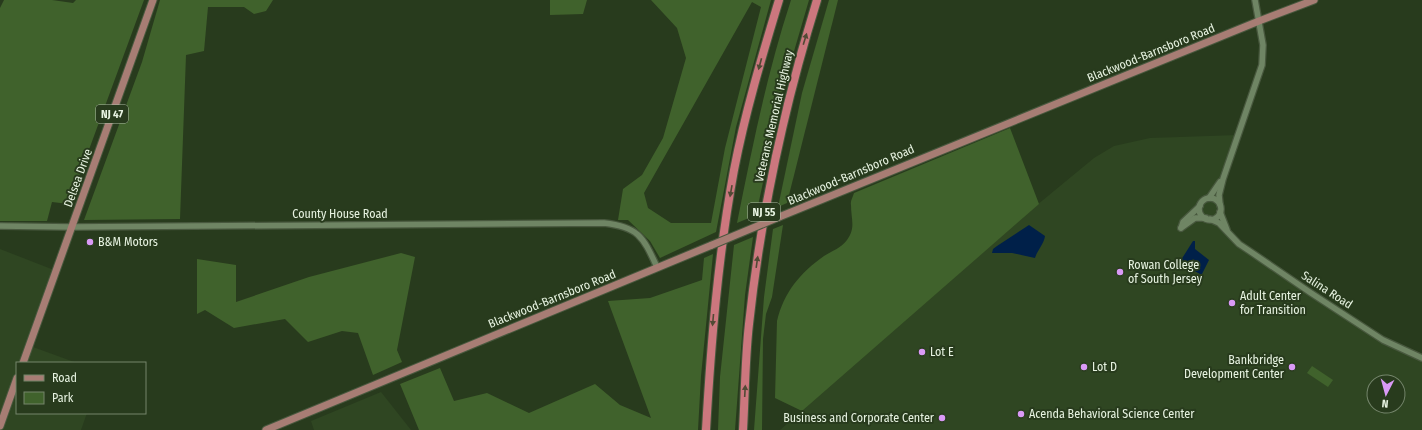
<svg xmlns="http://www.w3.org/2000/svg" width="1422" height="430" viewBox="0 0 1422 430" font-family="'Fira Sans Condensed',sans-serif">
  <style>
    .built { fill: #2f4622; fill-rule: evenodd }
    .green { fill: #40622c; fill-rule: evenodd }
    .water { fill: #002049 }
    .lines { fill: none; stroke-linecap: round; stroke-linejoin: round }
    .minor-casing { stroke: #48583e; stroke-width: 8 }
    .major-casing { stroke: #48583e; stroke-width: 9 }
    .highway-casing { stroke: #48583e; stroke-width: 10 }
    .minor { stroke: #6f8564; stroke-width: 5.5 }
    .major { stroke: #a77d74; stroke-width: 7 }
    .highway { stroke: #cc777e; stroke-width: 8 }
    .major-bridge-casing { stroke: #48583e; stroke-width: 9; stroke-linecap: butt }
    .major-bridge { stroke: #a77d74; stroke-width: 7 }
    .oneway { fill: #514a35 }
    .poi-dot { fill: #da9af6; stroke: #283b1d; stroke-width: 1.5 }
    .labels { text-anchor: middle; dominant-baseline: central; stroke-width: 4; stroke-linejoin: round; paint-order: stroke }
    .shield { fill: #283b1d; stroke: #aebca6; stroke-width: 1 }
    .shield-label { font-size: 11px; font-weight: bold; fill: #e7f3e1 }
    .street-label { font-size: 12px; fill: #e7f3e1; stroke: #283b1d }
    .poi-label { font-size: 12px; fill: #e7f3e1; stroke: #283b1d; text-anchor: start }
  </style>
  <rect width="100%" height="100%" fill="#283b1d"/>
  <!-- built -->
  <g class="built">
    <path d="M1238 135 1222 183 1220 206 1221 213 1234 239 1383 340 1422 358V430H780L1037 205 1094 158 1114 146 1150 138ZM1374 382H1398V406H1374Z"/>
    <path d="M0 249 54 270 21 363H17V373L0 418Z"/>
    <path d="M33 347 77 363H26Z"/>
    <path d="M17 387V413H87L81 430H1Z"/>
    <path d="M381 392 411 430H314L311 421Z"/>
  </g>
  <!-- green -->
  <g class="green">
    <path d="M4 0H52L73 3 76 0H144L69 204 52 202 47 221H0V8Z"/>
    <path d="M160 0H273L266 11 254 14 244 7H208L204 51 186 55 180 219 84 220 142 62Z"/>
    <path d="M550 0H587L583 14 550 15Z"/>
    <path d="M651 0H771L736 127 716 232 660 258 650 241 628 220H618L623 189 642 175 663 138 686 58 677 28ZM752 2 761 7 725 148 711 223H671L648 208 644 193Z"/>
    <path d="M791 0H809L783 89 756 215 737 223C752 148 767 73 791 0Z"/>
    <path d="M829 0H838L787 203 778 207 802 93Z"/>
    <path d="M1010 128 1039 204 802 411 775 398 777 321C784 292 800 273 824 256 832 251 841 248 847 240 856 228 851 219 851 205 850 201 853 197 854 193Z"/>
    <path d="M783 225 772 297 766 314 763 339 762 430H754L764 297 773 229Z"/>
    <path d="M753 237 745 295 735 430H718L720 377 734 245Z"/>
    <path d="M401 253 415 257 397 350 402 362 373 375 358 333 342 331 308 342 285 319 234 328 205 310 197 314V259L236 265V302L309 277Z"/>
    <path d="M713 254 701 376 698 430H419L400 384 440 368 454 401 487 393 529 413 595 384 620 405 651 418 608 301 650 298 702 280 704 258Z"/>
    <path d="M1312 366 1333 380 1328 387 1307 373Z"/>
  </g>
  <!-- water -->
  <g class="water">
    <path d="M1029 225 1045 236C1044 244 1037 251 1035 258L1012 253H992L993 249 997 246Z"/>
    <path d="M1193 241H1195V249L1209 260 1202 274H1200L1182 264 1181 260Z"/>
  </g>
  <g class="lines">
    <defs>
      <g id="minor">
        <path d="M1209 198 1220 182"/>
        <circle cx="1210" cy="209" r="11"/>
        <path d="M1220 205 1219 195 1223 179 1262 65 1263 45 1255 0"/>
        <path d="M1220 212 1227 230"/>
        <path d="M1210 219 1219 223 1239 244 1251 252 1311 293 1383 340 1422 358"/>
        <path d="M0 226 72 227 604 223C639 227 643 237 657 267"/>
        <path d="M1181 228 1183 222 1200 206"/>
        <path d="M1181 228 1195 218H1206"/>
      </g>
      <g id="major">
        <path d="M779 217 1259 21 1314 0"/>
        <path d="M23 363 153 0"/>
        <path d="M0 426 17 378"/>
        <path d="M266 430 712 245"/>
      </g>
      <g id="highway">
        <path d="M706 430C711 343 718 256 734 170 745 113 762 56 779 0"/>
        <path d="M743 430C745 395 745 359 749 324 761 213 784 106 817 0"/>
      </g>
    </defs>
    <!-- minor casing -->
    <use href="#minor" class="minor-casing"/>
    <!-- major casing -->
    <use href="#major" class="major-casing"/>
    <!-- highway casing -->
    <use href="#highway" class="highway-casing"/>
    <!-- minor -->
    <use href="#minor" class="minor"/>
    <!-- major -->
    <use href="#major" class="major"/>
    <!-- highway -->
    <use href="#highway" class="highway"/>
    <defs>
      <path id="major-bridge" d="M712 245 779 217"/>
    </defs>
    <!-- major-bridge casing -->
    <use href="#major-bridge" class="major-bridge-casing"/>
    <!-- major-bridge -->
    <use href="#major-bridge" class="major-bridge"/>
  </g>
  <!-- one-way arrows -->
  <defs><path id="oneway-solid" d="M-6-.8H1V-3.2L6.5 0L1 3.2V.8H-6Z"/></defs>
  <g class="oneway">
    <use href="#oneway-solid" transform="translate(805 39) rotate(-73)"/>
    <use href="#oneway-solid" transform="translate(760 64) rotate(105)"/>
    <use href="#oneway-solid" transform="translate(731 191) rotate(100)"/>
    <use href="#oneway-solid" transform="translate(757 262) rotate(-82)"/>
    <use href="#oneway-solid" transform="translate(713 320) rotate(95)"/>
    <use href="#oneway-solid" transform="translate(745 391) rotate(-87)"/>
  </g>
  <!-- markers -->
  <g class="poi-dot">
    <circle cx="90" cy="242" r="4"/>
    <circle cx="1120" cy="272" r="4"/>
    <circle cx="1232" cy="303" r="4"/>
    <circle cx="922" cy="352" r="4"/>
    <circle cx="1084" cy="367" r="4"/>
    <circle cx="1292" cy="367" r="4"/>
    <circle cx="1021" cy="414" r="4"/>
    <circle cx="942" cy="418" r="4"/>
  </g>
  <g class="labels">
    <!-- shield labels -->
    <g class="shield">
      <rect x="96" y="105" width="32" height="18" rx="3"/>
      <rect x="748" y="203" width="32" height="18" rx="3"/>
    </g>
    <g class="shield-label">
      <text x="112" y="114">NJ 47</text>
      <text x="764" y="212">NJ 55</text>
    </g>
    <!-- street labels -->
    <g class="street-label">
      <text transform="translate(1151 53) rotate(-22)">Blackwood-Barnsboro Road</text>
      <text transform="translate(774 116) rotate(-77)">Veterans Memorial Highway</text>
      <text transform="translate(851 175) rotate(-23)">Blackwood-Barnsboro Road</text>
      <text transform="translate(78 178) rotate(-70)">Delsea Drive</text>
      <text x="340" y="214">County House Road</text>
      <text transform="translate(1327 290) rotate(33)">Salina Road</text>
      <text transform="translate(552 299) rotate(-22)">Blackwood-Barnsboro Road</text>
    </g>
    <!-- poi labels -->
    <g class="poi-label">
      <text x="98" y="242">B&amp;M Motors</text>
      <text x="1128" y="265">Rowan College<tspan x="1128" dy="14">of South Jersey</tspan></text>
      <text x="1240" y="296">Adult Center<tspan x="1240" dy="14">for Transition</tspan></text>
      <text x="930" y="352">Lot E</text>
      <text x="1284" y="360" text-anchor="end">Bankbridge<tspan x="1284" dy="14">Development Center</tspan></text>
      <text x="1092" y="367">Lot D</text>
      <text x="1029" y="414">Acenda Behavioral Science Center</text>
      <text x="934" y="418" text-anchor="end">Business and Corporate Center</text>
    </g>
  </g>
  <!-- legend -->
  <rect x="16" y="362" width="130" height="52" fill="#283b1d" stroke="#74856b"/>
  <rect x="24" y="375" width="20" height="6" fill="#a77d74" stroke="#74856b"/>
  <text x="52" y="382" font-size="12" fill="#e7f3e1">Road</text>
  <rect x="24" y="392" width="20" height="12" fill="#40622c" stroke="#74856b"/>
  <text x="52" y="402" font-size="12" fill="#e7f3e1">Park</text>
  <!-- north arrow -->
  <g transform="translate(1386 394) rotate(186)"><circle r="19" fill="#283b1d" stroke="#74856b"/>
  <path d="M0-3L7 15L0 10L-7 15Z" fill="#da9af6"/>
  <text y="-6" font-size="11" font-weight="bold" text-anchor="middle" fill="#e7f3e1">N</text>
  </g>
</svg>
